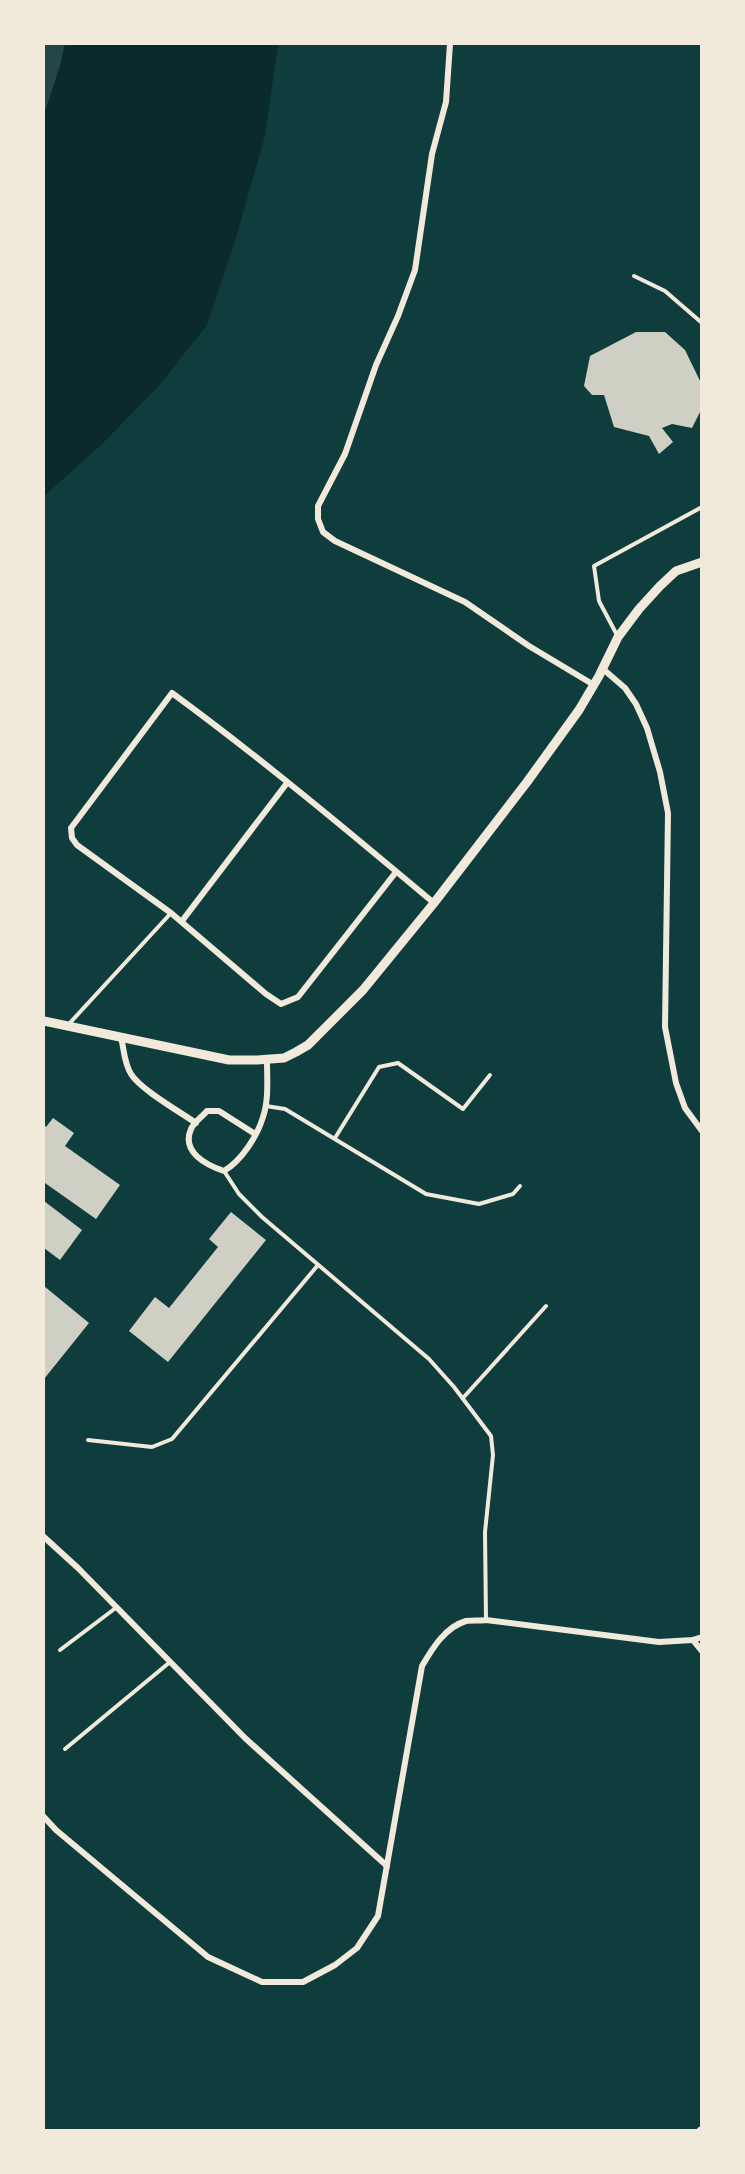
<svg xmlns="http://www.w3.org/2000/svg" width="745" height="2174" viewBox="0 0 745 2174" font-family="'Golos Text',sans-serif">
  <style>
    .green { fill: #244646 }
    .water { fill: #0a2a2b }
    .building { fill: #cfcfc3 }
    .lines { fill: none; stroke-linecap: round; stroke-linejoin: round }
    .service { stroke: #f1e9da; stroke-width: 4 }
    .minor { stroke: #f1e9da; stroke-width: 6 }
    .tertiary { stroke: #f1e9da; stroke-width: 9 }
  </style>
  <rect width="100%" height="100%" fill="#0f3d3e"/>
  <!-- green -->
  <path class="green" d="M44 44H65L60 66 44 115Z"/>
  <!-- water -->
  <path class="water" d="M65 44H278L265 136 235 241 207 325 158 387 101 445 44 496V115L60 66Z"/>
  <!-- building -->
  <g class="building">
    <path d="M636 332H665L685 350 702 385V408L692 428 672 424 662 428 673 442 659 454 649 436 614 427 604 395H592L584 386 590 356Z"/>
    <path d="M53 1118 74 1133 65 1146 120 1185 96 1219 45 1183 44 1186V1125L46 1127Z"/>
    <path d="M44 1201 82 1230 60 1260 44 1248Z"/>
    <path d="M231 1212 266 1240 168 1362 129 1331 155 1297 169 1308 218 1247 209 1239Z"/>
    <path d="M44 1286 89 1323 44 1379Z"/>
  </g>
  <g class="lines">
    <!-- service -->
    <g class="service">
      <path d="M634 276 665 291 702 323"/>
      <path d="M618 637 599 601 594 566 702 507"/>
      <path d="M68 1025 171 913"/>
      <path d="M266 1106 285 1109 426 1194 479 1204 513 1194 520 1186"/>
      <path d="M335 1138 379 1067 398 1063 463 1109 490 1075"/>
      <path d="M224 1171 239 1194 262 1217 429 1359 454 1387 491 1436 493 1455 485 1532 486 1620"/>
      <path d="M463 1398 546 1306"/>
      <path d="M88 1440 152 1447 172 1439 318 1265"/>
      <path d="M60 1650 117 1607"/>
      <path d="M65 1749 170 1662"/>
    </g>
    <!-- minor -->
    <g class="minor">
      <path d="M450 44 446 102 432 154 415 270 398 316 376 365 345 454 318 506V519L323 532 335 541 465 602 529 646 594 685"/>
      <path d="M603 669 625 688 636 704 647 728 660 772 668 813 665 1027 676 1083 685 1108 702 1131"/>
      <path d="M396 872 298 997 281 1004 266 994 171 913 77 845 72 838 71 828 172 693C262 759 348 831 434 903"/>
      <path d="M182 921 287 783"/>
      <path d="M121 1037C124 1049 124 1063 131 1074 140 1089 180 1112 196 1123"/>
      <path d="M255 1134 219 1111H207C202 1117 194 1122 191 1129 181 1152 206 1165 224 1171 241 1161 257 1137 263 1117 269 1100 267 1078 267 1060"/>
      <path d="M44 1537 78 1568 245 1738 387 1866"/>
      <path d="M693 1640 702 1651"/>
      <path d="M44 1817 56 1830 208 1957 262 1982H303L335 1965 357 1948 378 1916 422 1666C432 1649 445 1627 466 1621 472 1620 480 1621 486 1620L659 1642 693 1640 702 1637"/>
      <path d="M700 2130 702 2129"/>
    </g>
    <!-- tertiary -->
    <path class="tertiary" d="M44 1021 229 1060H257L284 1058 296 1052 308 1045 363 990 434 903 527 782 579 710 599 676 618 637 639 609 660 586 676 571 702 562"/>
  </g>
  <!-- border -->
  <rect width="745" height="2174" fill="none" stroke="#f1e9da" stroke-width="90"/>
</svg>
